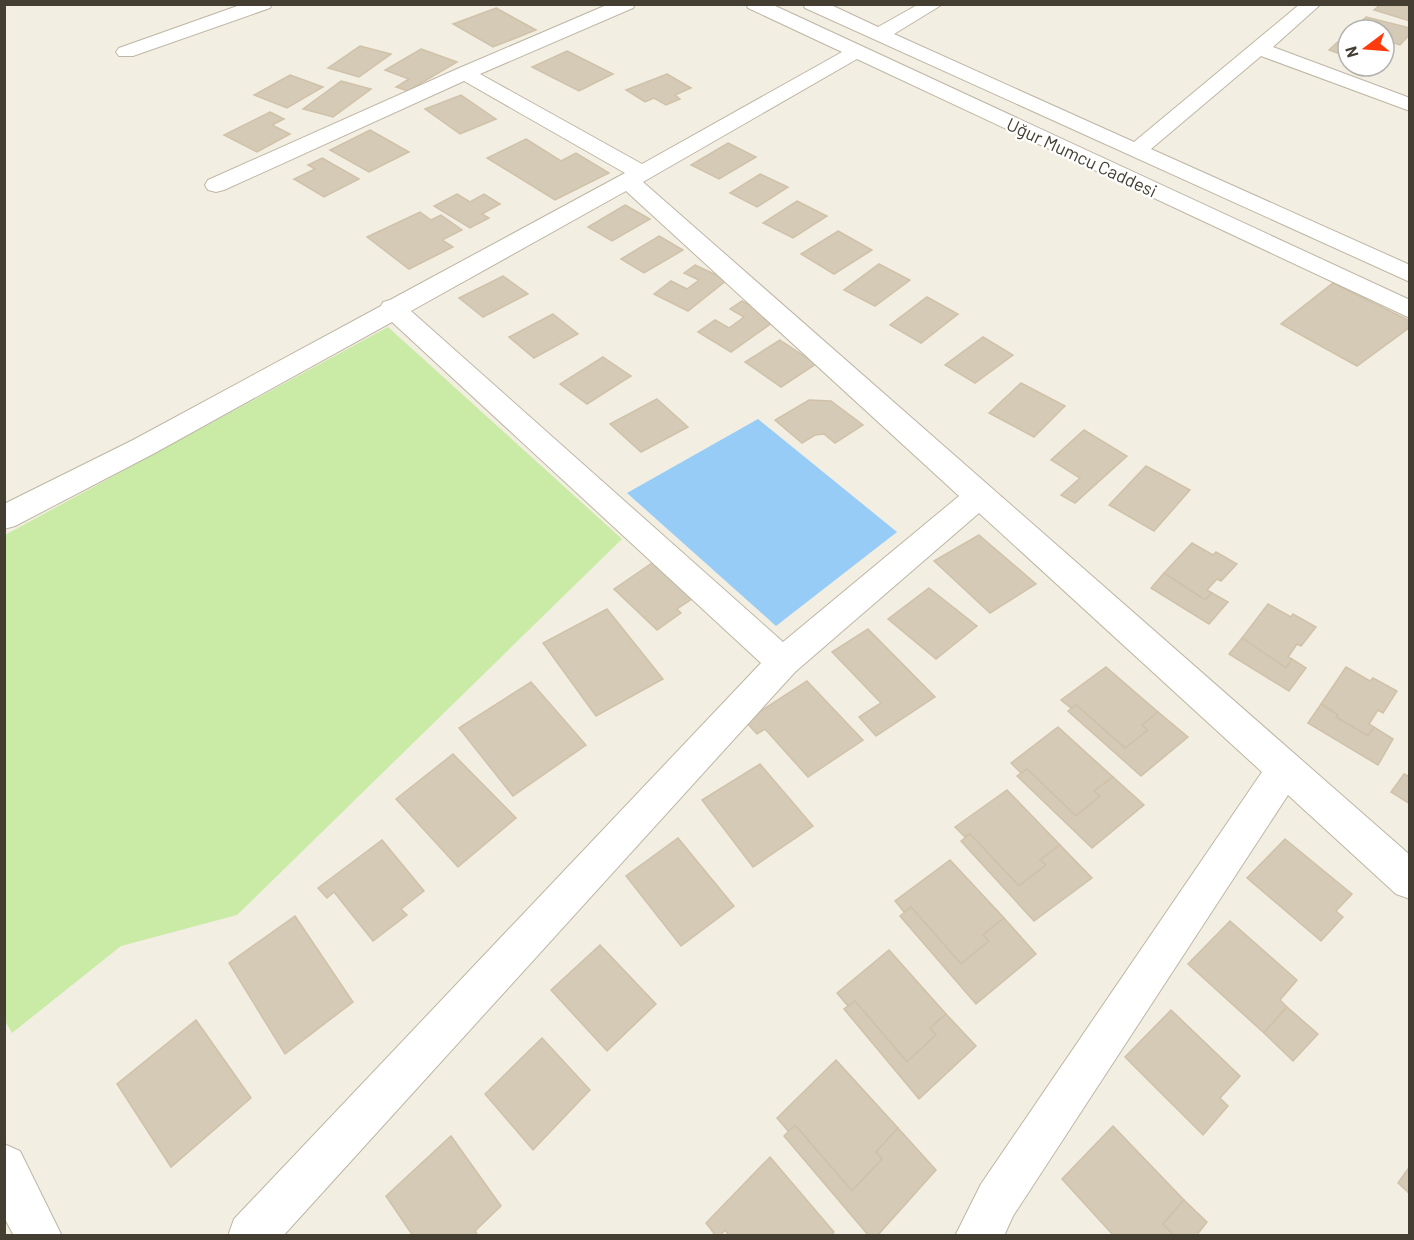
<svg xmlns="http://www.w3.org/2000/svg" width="1414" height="1240" viewBox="0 0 1414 1240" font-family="Barlow,sans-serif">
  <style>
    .green { fill: #c9eba6 }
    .water { fill: #97ccf6 }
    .building { fill: #d4cab6; stroke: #d0c2a9; stroke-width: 1.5 }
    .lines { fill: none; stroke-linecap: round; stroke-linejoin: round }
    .minor-casing { stroke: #beb6a4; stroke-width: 2 }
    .minor { fill: #fff; fill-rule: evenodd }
    .labels { text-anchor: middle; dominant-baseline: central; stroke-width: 4.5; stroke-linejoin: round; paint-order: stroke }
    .far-street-label { font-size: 18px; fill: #443e32; stroke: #fff }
  </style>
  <rect width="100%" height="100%" fill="#f3eee2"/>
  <!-- green -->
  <path class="green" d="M388 327 622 539 237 915 121 946 12 1033 4 1019 5 535Z"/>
  <!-- water -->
  <path class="water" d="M758 419 897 532 776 626 627 493Z"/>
  <!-- building -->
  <g class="building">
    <path d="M1381 4 1410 5V21L1374 10Z"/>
    <path d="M496 8 536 30 493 47 453 24Z"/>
    <path d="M1366 17 1410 28V34L1400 45 1384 40V30H1352Z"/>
    <path d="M1343 37 1348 39V57L1329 50Z"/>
    <path d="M360 46 391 54 359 77 328 68Z"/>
    <path d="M421 49 457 62 408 91 396 87 409 79 385 70Z"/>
    <path d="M567 51 613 74 579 91 532 67Z"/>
    <path d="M667 74 691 88 675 95 680 99 666 105 654 98 645 102 626 90Z"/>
    <path d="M290 75 323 87 287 108 254 95Z"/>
    <path d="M341 81 371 89 333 117 303 109Z"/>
    <path d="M461 95 496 119 460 134 425 109Z"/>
    <path d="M270 112 284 119 272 125 290 134 257 152 224 135Z"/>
    <path d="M370 130 409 152 369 172 330 150Z"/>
    <path d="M526 139 561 161 576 153 609 173 555 200 487 158Z"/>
    <path d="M728 143 756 157 719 179 691 165Z"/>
    <path d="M322 158 359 179 324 197 294 179 315 169 308 165Z"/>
    <path d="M760 174 788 187 757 207 730 193Z"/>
    <path d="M457 194 470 202 484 194 500 204 482 214 489 218 470 228 434 206Z"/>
    <path d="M797 201 827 216 793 238 763 223Z"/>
    <path d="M625 205 650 219 612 241 588 227Z"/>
    <path d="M420 212 431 220 441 215 462 230 442 240 453 247 409 269 367 237Z"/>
    <path d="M838 231 872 250 834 274 801 254Z"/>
    <path d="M659 236 683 250 644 273 621 259Z"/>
    <path d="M879 264 910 280 875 306 844 290Z"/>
    <path d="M695 265 727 280 688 311 654 294 671 281 687 289 699 280 684 273Z"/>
    <path d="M503 276 528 294 483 317 459 298Z"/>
    <path d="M1333 283 1410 321V327L1357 366 1281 324Z"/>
    <path d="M927 297 958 314 921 343 890 325Z"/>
    <path d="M742 301 776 320 731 352 698 332 715 320 729 328 744 317 730 309Z"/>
    <path d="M553 314 578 334 534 358 509 337Z"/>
    <path d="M983 337 1013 355 975 383 945 365Z"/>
    <path d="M780 340 816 364 781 387 745 362Z"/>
    <path d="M603 357 631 376 587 404 560 384Z"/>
    <path d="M1021 383 1065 406 1034 437 989 413Z"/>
    <path d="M657 399 688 427 641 452 610 424Z"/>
    <path d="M809 400 831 401 863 425 835 443 824 434 815 435 802 443 775 420Z"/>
    <path d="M1084 430 1127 456 1075 503 1061 495 1080 478 1051 460Z"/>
    <path d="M1146 466 1190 490 1154 531 1109 505Z"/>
    <path d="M979 535 1036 584 990 613 934 561Z"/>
    <path d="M1192 543 1213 555 1216 552 1237 564 1221 581 1217 579 1207 590 1212 593 1205 600 1164 573Z"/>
    <path d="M655 561 695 597 677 609 681 613 657 630 614 589Z"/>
    <path d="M1164 573 1205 600 1212 593 1228 602 1209 624 1151 588Z"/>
    <path d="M929 588 977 626 936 659 888 619Z"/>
    <path d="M1268 604 1291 617 1293 614 1316 627 1301 646 1297 644 1288 657 1292 659 1286 668 1242 638Z"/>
    <path d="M607 609 663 679 596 716 543 643Z"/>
    <path d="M868 629 935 697 876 736 859 717 881 703 832 652Z"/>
    <path d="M1242 638 1286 668 1292 659 1306 668 1289 691 1229 654Z"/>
    <path d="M1106 667 1158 712 1142 725 1148 730 1125 748 1076 705 1071 708 1061 700Z"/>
    <path d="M1346 667 1370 681 1373 678 1397 691 1383 713 1378 710 1369 724 1374 727 1368 736 1336 717 1338 715 1321 704Z"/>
    <path d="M807 681 863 740 808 777 765 729 757 734 745 721Z"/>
    <path d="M531 682 586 745 513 796 459 728Z"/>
    <path d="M1321 704 1338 715 1336 717 1368 736 1374 727 1393 739 1378 765 1308 723Z"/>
    <path d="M1076 705 1125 748 1148 730 1142 725 1158 712 1188 737 1141 776 1068 711Z"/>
    <path d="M1058 727 1113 777 1094 791 1100 796 1076 816 1027 769 1021 773 1011 763Z"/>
    <path d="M453 754 516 818 458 867 396 799Z"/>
    <path d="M760 764 813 826 753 867 702 800Z"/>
    <path d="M1027 769 1076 816 1100 796 1094 791 1113 777 1144 805 1092 848 1017 776Z"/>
    <path d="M1404 774 1410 777V804L1391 792Z"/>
    <path d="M1007 790 1060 845 1040 860 1046 865 1019 886 970 834 965 837 955 827Z"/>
    <path d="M970 834 1019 886 1046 865 1040 860 1060 845 1092 878 1034 921 961 841Z"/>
    <path d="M678 838 734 906 681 946 626 876Z"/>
    <path d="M1285 839 1352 894 1336 911 1343 917 1321 941 1247 878Z"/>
    <path d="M382 840 424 891 401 909 407 915 373 941 334 892 327 898 318 888Z"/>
    <path d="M950 860 1004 918 983 935 989 941 961 964 911 907 904 912 895 901Z"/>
    <path d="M911 907 961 964 989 941 983 935 1004 918 1036 954 976 1004 900 916Z"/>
    <path d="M295 916 353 1002 285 1054 229 963Z"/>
    <path d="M1230 921 1297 980 1280 1000 1287 1007 1264 1033 1188 964Z"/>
    <path d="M600 945 656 1004 607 1051 551 990Z"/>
    <path d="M889 950 946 1014 930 1028 936 1035 907 1062 855 1001 848 1006 837 993Z"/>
    <path d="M855 1001 907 1062 936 1035 930 1028 946 1014 976 1046 919 1099 844 1009Z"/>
    <path d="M1287 1007 1318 1034 1293 1061 1264 1033Z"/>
    <path d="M1171 1010 1240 1076 1220 1098 1228 1106 1203 1135 1125 1057Z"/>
    <path d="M196 1020 251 1098 171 1167 117 1084Z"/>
    <path d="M542 1038 590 1090 533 1150 485 1094Z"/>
    <path d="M836 1060 898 1128 876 1152 882 1159 852 1191 795 1125 789 1132 777 1118Z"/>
    <path d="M795 1125 852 1191 882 1159 876 1152 898 1128 936 1170 877 1236H869L784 1136Z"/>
    <path d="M1113 1126 1184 1200 1163 1224 1172 1233 1169 1236H1114L1062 1179Z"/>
    <path d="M451 1136 501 1206 475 1231 478 1236H413L386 1196Z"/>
    <path d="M770 1157 834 1232 831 1236H729L725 1230 720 1236H716L706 1223Z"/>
    <path d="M1410 1166V1194L1398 1183Z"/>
    <path d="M1184 1200 1207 1222 1196 1236H1169L1172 1233 1163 1224Z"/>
  </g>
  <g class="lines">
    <defs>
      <g id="minor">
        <path d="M243 4H272L270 8 133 56H119L116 52 119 48Z"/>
        <path d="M609 4H635L633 8 480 74 642 164 842 52 748 8 746 4H771L1410 300V318L857 59 643 182 1410 855V899L1396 894 1288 795 1013 1216 1004 1236H955L981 1184 1262 772 979 513 795 672 283 1236H228L234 1219 761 663 392 322 153 454 15 526 4 529V504L133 440 381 306 383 302 390 300 625 173 464 81 224 190 216 192 208 190 205 185 208 180 457 69ZM626 191 959 496 783 642 411 311Z"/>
        <path d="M803 4H829L878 27 919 4H943L894 34 1134 142 1300 4H1321L1273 47 1410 98V111L1261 56 1151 149 1410 265V282L805 8Z"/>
        <path d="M4 1144 20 1151 62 1236H14L4 1217Z"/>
      </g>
    </defs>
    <!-- minor casing -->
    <use href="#minor" class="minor-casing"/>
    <!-- minor -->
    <use href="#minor" class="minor"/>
  </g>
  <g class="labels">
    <!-- far-street labels -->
    <g class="far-street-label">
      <text transform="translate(1082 157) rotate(25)">Uğur Mumcu Caddesi</text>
    </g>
  </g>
  <!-- border -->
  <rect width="1414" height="1240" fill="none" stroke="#443e32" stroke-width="12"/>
  <!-- north arrow -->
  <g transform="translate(1366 48) rotate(254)"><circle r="28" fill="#ffffff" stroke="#b4b2ad" stroke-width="1.5"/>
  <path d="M0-4.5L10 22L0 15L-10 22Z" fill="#ff3a0c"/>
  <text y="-9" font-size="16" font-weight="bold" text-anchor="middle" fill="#443e32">N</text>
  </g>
</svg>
